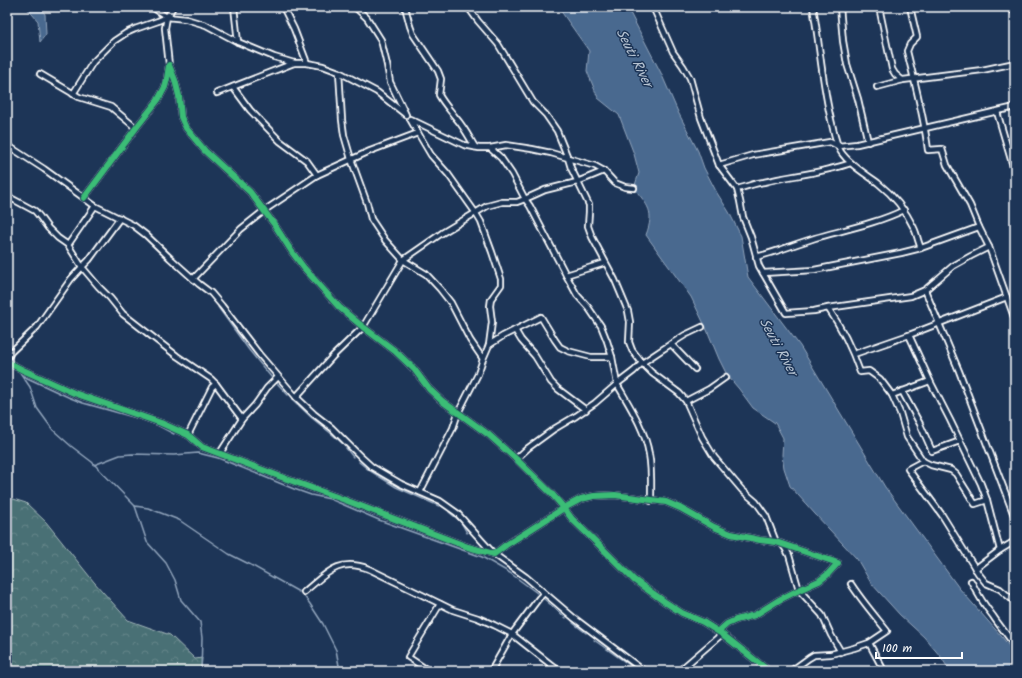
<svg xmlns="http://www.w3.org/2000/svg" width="1022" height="678" viewBox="0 0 1022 678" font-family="Kalam,sans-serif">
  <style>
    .forest { fill: url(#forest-crowns); stroke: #a4b8ba }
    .water { fill: #49698f; stroke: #92a5bc }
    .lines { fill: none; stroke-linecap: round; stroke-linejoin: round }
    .stream { stroke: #92a5bc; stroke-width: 1.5 }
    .street-casing { stroke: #fff; stroke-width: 8 }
    .street { stroke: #1d3557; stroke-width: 4.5 }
    .cycleway-casing { stroke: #1d3557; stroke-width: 8 }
    .cycleway { stroke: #3abd76; stroke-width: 6 }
    .labels { text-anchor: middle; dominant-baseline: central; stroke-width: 3; stroke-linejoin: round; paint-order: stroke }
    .water-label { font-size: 14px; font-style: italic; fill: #b6c3d2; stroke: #1d3557 }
  </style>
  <defs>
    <pattern id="forest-crowns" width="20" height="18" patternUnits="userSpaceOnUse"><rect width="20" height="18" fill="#497074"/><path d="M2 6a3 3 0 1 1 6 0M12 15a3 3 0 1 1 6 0" fill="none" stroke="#648589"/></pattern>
  </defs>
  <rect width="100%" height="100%" fill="#1d3557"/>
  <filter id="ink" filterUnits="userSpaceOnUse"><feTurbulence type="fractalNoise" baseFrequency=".025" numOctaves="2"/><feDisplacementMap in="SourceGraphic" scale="8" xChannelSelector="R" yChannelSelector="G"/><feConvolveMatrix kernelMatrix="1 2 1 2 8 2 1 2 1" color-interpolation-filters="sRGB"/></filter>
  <g filter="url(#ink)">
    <!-- forest -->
    <path class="forest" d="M7 497 26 503 46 522 94 582 128 620 170 635 195 659 202 658 201 671H7Z"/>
    <!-- water -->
    <g class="water">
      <path d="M26 7H40L45 14 46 34 40 42 38 21Z"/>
      <path d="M558 7H627L661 73 678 112 698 151 704 168 717 193 729 212 741 236 748 277 800 346 885 487 959 588 1002 637 1015 654V671H950L941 657 924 637 900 615 871 583 857 559 815 514 790 486 784 468 782 455 783 438 775 423 753 408 739 389 727 375 719 359 707 330 691 297 646 235C655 211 648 206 634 188L639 173 634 154 619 115 598 98 587 71 589 51Z"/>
    </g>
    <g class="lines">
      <!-- stream -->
      <g class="stream">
        <path d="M218 307 249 350 272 378"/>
        <path d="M7 367 19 371 30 387 37 408 53 430 71 446 92 462 135 506 147 542 166 563 175 580 181 600 200 622 202 638 201 671"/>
        <path d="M23 376 68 397 83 403 140 419 157 425 174 434"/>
        <path d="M276 382 288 395"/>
        <path d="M293 400 312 418 333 435 342 443"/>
        <path d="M346 448 353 457"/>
        <path d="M359 462 369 470 396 487 439 506"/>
        <path d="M94 465 120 455 132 454 174 455 198 453 218 458 294 489 311 495 330 499 379 520 482 557 510 573 537 593"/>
        <path d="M135 506 148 508 179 520 229 554 249 564 299 592"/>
        <path d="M449 512 461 522 467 533"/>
        <path d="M304 596 310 604 323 624 336 650 340 671"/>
        <path d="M543 598 566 618"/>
        <path d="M573 623 586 633"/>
        <path d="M594 640 638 671"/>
      </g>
      <defs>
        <g id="street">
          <path d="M152 7 167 17 186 19 206 25 238 42 274 57 294 63H307L323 66 339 72 342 120 344 135 351 159 367 203 371 219 385 240 403 260 426 274 440 289 451 303 470 340 483 359 478 374 458 413 453 428 420 492"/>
          <path d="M234 7 238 42"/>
          <path d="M283 7 294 29 307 63"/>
          <path d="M355 7 367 18 381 40 387 65 390 82 393 88 406 115"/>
          <path d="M405 7 410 26 413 34 438 71 441 79 439 95C444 104 450 110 456 118 464 127 469 137 475 147"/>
          <path d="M653 7 673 52 683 66 690 78 701 118 719 165 737 189 740 201 743 217 751 237 759 266 763 273 814 270 901 253 921 248 979 227 989 247 1015 320"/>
          <path d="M813 7C820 46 822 85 832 124 834 133 836 144 841 152 850 165 866 174 878 183 893 195 906 211 914 228 917 234 918 242 921 248"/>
          <path d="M840 7 843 41 847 64 858 99 868 142"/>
          <path d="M879 7 892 69 895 74 902 80"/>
          <path d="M910 7 917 37 910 44 907 51C915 84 924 116 928 150L942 149 947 165 970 205 979 227"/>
          <path d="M1010 7 1015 13"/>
          <path d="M169 65 165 28 167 17 173 7"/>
          <path d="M339 72 377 92 405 114"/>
          <path d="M40 74 79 97 111 107 136 128"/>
          <path d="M233 87 250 110 280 141 307 161 317 175"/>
          <path d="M877 87 903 80 982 70 1015 63"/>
          <path d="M217 93 294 63"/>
          <path d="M73 94 93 62 114 41 126 33 135 29 158 21 167 17"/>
          <path d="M997 112 1012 163 1015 178"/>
          <path d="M7 145 44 169 95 206 133 225 146 235 170 258 199 284 211 293 222 306 259 354 296 397 314 414 332 428 361 457 372 467 401 484 440 501 457 513 482 541 494 554 526 577 574 618 644 671"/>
          <path d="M719 165 753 155 830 142 838 146 857 144 1015 107"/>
          <path d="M604 171 577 182 545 190 525 199 530 206 566 275 577 295 588 307 601 326 607 341 612 357 617 384 634 371 642 363 660 351 685 335 702 327"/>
          <path d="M634 188 625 187 615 183 604 171 595 166 568 158 571 168 589 205V212L588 226 592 237 615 280 628 311 630 322 629 342 632 350 642 363 652 373 679 393 686 401 702 437 714 457 742 490 756 502 766 516 776 542"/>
          <path d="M737 189C746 187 755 183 764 182 793 175 823 173 851 163"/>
          <path d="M7 196 35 211 40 217 48 228 58 238 68 245"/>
          <path d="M84 198 136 128 158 100 165 87 167 79 169 65 175 80 179 96 181 117 186 128 205 151 250 192 274 224 292 252 304 268 339 307 363 327 395 351 414 369 429 389 442 401 489 435 516 459 551 493 564 508 572 519 598 544 634 580 665 602 682 613 703 622 722 634 769 671"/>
          <path d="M95 206 68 245 82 267 99 287 110 298 123 314 177 356 211 379 216 384 242 419"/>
          <path d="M756 257C777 252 795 244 815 238 843 230 878 223 904 210"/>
          <path d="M763 273 786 313 814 311 828 308 911 296 925 290 953 266 971 256 989 247"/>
          <path d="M566 275 605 263"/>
          <path d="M193 279 241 229 265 210 317 175 370 151 418 133"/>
          <path d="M925 290 959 371 1015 518"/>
          <path d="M828 308C842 328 852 349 860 372L869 371 880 379 892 395 900 413 907 437 923 461 908 469 942 515 978 573 986 583 1000 589 1015 602"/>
          <path d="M515 330 541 317 555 340 560 347 568 351 591 357H612"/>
          <path d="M909 335 930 381 950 420 981 484 987 500 1000 550"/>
          <path d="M671 344 695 369"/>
          <path d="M489 345 503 336 515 330 521 340 535 356 551 382 558 389 586 410"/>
          <path d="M854 354 909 335 1007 297"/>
          <path d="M7 359 11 352 37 327 71 279 82 267 89 260 120 218"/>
          <path d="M483 359 489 345 492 322 490 306 491 299 501 285V279L492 252 481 222 475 212 448 174 431 155 418 133 410 119 464 145 479 148H490"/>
          <path d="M7 362 23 370 74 393 161 423 188 435 202 447 284 478 345 500 468 547 494 554 506 545 522 535 564 508 581 499 594 496 615 495 666 502 680 508 714 527 731 534 760 540 776 542 838 563 827 575 819 581 799 590 779 600 755 615 736 620 727 624 719 631"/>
          <path d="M902 391 920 424 932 451 960 441"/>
          <path d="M892 395 930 381"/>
          <path d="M296 397 333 356 363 327 403 260 442 233 487 206 502 202H517L525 199 512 174 501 158 490 148 506 145 532 149 551 153 568 158 557 131 546 115 533 102 498 44 478 21 468 7"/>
          <path d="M686 401 709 389 726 377"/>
          <path d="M188 435 212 387 216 384"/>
          <path d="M220 453 242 419 255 405 267 388 278 377"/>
          <path d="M516 459 528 448 554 429 576 416 595 403 617 384C629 405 645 429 649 454 652 469 651 486 651 501"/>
          <path d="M923 461 931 465 951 470 956 474 975 504 987 500"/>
          <path d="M782 544 785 548 789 555 799 590 822 615 831 635 841 652"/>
          <path d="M975 569 1000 550 1015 541"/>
          <path d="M971 581C977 593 984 605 993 616 1000 627 1009 636 1015 647"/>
          <path d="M304 592C326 574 338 557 369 569L453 610 478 618 494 625 512 634 559 671"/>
          <path d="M869 643 884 671"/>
          <path d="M429 671 408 657 440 604"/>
          <path d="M491 671 512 634 539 598 544 593"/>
          <path d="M679 671 722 634"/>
          <path d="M791 671 809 658 814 655 831 654 854 648 869 643 887 631C875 616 862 601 851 584"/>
        </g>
      </defs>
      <!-- street casing -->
      <use href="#street" class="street-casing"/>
      <!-- street -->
      <use href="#street" class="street"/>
      <defs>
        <g id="cycleway">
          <path d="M84 198 136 128 158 100 165 87 167 79 169 65 175 80 179 96 181 117 186 128 205 151 250 192 274 224 292 252 304 268 339 307 363 327 395 351 414 369 429 389 442 401 489 435 516 459 551 493 564 508 572 519 598 544 634 580 665 602 682 613 703 622 722 634 769 671"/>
          <path d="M7 362 23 370 74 393 161 423 188 435 202 447 284 478 345 500 468 547 494 554 506 545 522 535 564 508 581 499 594 496 615 495 666 502 680 508 714 527 731 534 760 540 776 542 838 563 827 575 819 581 799 590 779 600 755 615 736 620 727 624 719 631"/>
        </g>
      </defs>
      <!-- cycleway casing -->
      <use href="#cycleway" class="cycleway-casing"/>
      <!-- cycleway -->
      <use href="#cycleway" class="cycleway"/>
    </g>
  </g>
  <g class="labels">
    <!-- water labels -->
    <g class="water-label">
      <text transform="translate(634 58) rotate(63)">Seuti River</text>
      <text transform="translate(778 347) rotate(61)">Seuti River</text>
    </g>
  </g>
  <!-- margin -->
  <rect width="1022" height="678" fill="none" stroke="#1d3557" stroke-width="24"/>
  <rect x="12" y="12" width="998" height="654" fill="none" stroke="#fff" stroke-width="1.5" filter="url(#ink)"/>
  <!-- scale -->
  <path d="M876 652v6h86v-6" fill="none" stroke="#ffffff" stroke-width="2"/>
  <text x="882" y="652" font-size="12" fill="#ffffff" stroke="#1d3557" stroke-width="3" paint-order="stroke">100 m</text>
</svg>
